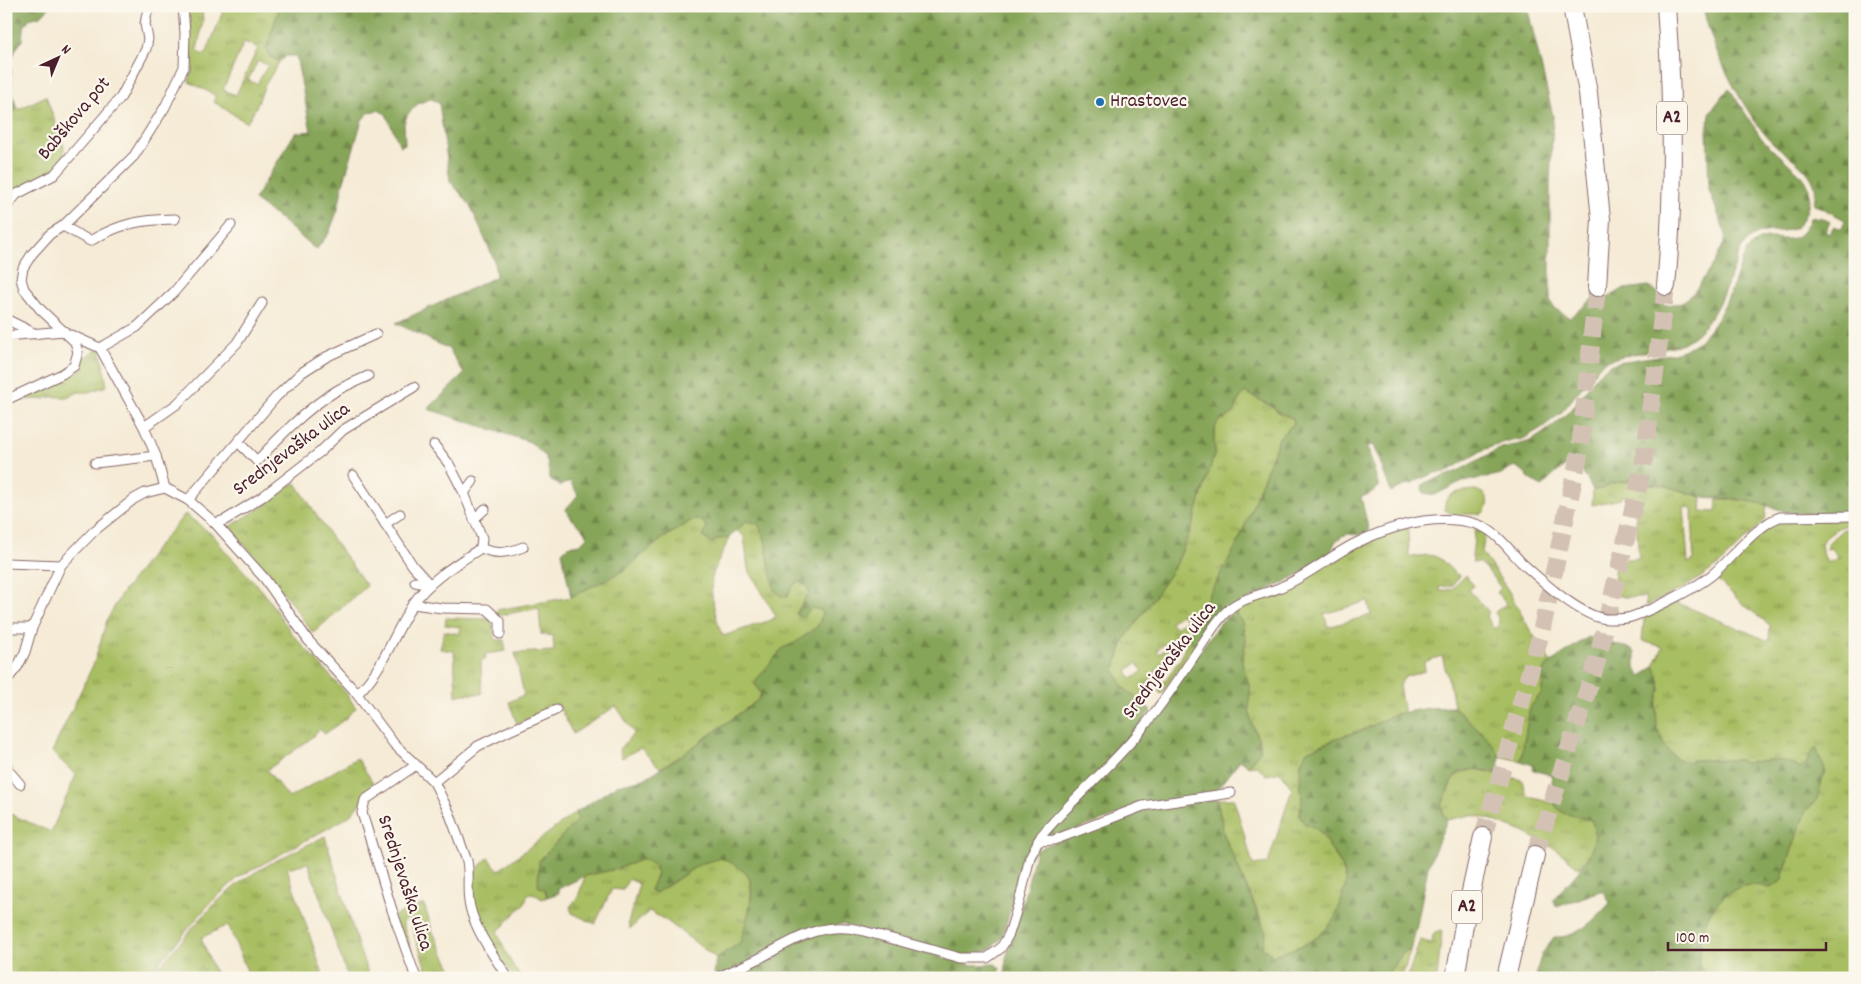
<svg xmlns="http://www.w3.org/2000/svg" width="1861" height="984" viewBox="0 0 1861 984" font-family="Dekko,sans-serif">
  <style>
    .grass { fill: url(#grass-tufts); stroke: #796e46; fill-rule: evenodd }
    .forest { fill: url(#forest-firs); stroke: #686242 }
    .park { fill: #a8be62; stroke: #796e46 }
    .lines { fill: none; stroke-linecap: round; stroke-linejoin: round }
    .motorway-tunnel { stroke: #d3c2b4; stroke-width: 18; stroke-dasharray: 18 9; stroke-linecap: butt }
    .minor-casing { stroke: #866667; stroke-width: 11 }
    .motorway-casing { stroke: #866667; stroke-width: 20 }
    .minor { stroke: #fff; stroke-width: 9 }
    .motorway { stroke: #fff; stroke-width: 18 }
    .poi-dot { fill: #1f6fb2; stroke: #fbf7ec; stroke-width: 2 }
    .labels { text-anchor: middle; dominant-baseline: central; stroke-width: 4.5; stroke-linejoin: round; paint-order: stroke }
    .shield { fill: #fbf7ec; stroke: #7f6065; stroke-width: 1 }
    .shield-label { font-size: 19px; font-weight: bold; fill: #4a1f2b }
    .poi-label { font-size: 20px; fill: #4a1f2b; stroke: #fbf7ec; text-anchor: start }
    .street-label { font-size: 20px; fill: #4a1f2b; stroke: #fbf7ec }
  </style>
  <defs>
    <pattern id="grass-tufts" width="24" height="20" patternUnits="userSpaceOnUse" patternTransform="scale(1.25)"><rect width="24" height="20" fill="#a8be62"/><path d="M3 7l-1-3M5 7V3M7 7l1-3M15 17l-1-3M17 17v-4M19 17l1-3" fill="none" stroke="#8b9a51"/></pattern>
    <pattern id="forest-firs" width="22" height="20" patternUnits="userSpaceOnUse" patternTransform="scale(1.25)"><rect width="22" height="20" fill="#86a558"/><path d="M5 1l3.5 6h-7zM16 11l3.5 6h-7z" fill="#708649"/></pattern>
  </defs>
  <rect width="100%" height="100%" fill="#fbf7ec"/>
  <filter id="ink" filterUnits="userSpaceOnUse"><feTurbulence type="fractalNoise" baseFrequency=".02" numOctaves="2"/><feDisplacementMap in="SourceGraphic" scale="10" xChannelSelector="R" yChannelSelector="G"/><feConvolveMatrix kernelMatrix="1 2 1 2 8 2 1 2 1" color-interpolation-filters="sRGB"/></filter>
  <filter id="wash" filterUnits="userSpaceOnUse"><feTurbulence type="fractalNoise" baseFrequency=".0096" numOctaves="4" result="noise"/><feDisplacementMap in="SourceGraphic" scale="20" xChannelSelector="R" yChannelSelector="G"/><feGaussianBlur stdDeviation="1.12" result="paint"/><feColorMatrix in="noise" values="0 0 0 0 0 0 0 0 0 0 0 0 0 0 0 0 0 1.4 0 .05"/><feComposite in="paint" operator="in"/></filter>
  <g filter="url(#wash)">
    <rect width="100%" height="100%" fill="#f5ebd6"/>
    <!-- grass -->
    <g class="grass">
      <path d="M183 6H202L203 21 197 50 201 54H206L225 6H280L266 49 270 57 280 61 265 85 256 107 247 123 214 102 215 95 189 82 193 65ZM244 42 258 48 236 95 223 90ZM258 61 268 65 257 84 248 80Z"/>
      <path d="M46 96 64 147V163L6 204V115Z"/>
      <path d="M100 348 107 386 89 392H78L69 397H50L44 399 17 400 79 371 85 357Z"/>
      <path d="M1246 392 1273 407 1281 414 1293 418 1294 424 1280 436 1238 543 1193 623 1157 650 1159 654 1170 646 1163 661 1137 700 1124 688 1114 670 1125 639 1176 565 1192 527 1215 452 1214 437 1216 425 1221 419 1234 413 1241 396ZM1182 614 1187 620 1174 627 1171 621ZM1136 663 1143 671 1132 679 1127 671Z"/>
      <path d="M1629 481 1666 486 1702 497 1701 511 1716 512 1717 499C1734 499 1751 501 1767 505L1765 520 1719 565 1686 587 1646 606 1645 597H1624L1616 595 1614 569 1626 559 1639 558 1634 496H1620L1621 499 1592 505 1593 490 1602 489 1612 483ZM1684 507 1692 509 1694 560 1688 563Z"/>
      <path d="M296 483 329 534 367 586 313 633 267 570 229 527 269 503 286 487Z"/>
      <path d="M185 514 214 536 225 551 262 590 293 635 345 692 356 708 346 718 325 734 320 729 309 740 267 770 289 798 357 758 374 784V788L377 792 356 807 352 814 343 820 239 877 211 902 153 970 154 972C182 942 206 908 238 884 265 864 296 851 325 836L359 949 370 978H348L308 863 287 868 324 978H250L228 925 201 938 217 978H6V809L8 813 51 832 76 775 52 752 94 663 107 620 120 596 158 546Z"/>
      <path d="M694 519 702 521 708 528 703 537 729 538C724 551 715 565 712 578 709 593 717 623 723 636L771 620 776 616 748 569 744 536 737 531 746 521 759 524 765 539 769 565 793 584 799 582 807 586 809 592 796 614 812 608 821 610 822 615 818 626 795 643 783 648 755 684 761 694 758 700 682 755 660 768 640 748 622 758 619 749 634 733 616 706 573 734 558 704 517 724 509 702 524 695 515 653 554 651 553 636 541 634 539 608 496 616 497 610 571 597Z"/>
      <path d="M1855 520 1852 523C1840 526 1828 532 1821 543L1822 551 1827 563 1838 558 1832 548 1827 549V544L1842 530 1855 525V978H1711L1699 968C1700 958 1700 947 1701 937 1706 911 1727 884 1755 885 1760 885 1765 887 1770 888L1781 881 1805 812 1817 799 1809 755 1807 763 1800 769 1772 760 1744 763 1740 760H1693L1687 762 1676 758 1666 748 1657 729 1656 705 1660 690 1658 675 1654 666 1663 647 1642 641 1644 619 1652 613 1673 601 1769 641 1770 625 1744 605 1714 577 1768 528 1781 521Z"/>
      <path d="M1408 527 1409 557C1416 557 1427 554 1434 556 1445 559 1450 572 1460 576L1452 586 1439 587 1440 591 1452 589 1466 575 1474 586 1469 590 1489 612 1486 616 1493 628H1498L1499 620 1495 612 1506 604 1497 592 1501 588 1485 567 1479 562 1473 563 1472 556 1475 530 1479 528 1485 532 1482 553 1508 590 1530 630 1551 662 1543 671 1542 693 1530 707 1521 761 1500 756 1487 737 1454 707 1452 694 1442 656 1424 662 1425 671 1405 677 1399 686 1404 713 1395 714 1361 731 1343 736 1307 751 1301 762V789L1303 801 1299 816 1315 826 1324 838 1340 864 1347 881 1341 903 1333 922 1315 940 1293 949 1273 955 1262 948V922L1224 835 1217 799H1234L1253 865 1268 863 1292 789 1281 772 1266 775 1256 765 1248 766 1260 751V743L1252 724 1249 710 1250 688 1242 662 1246 640 1234 610C1253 599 1276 596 1295 585 1310 576 1325 564 1340 555 1361 543 1385 533 1408 527ZM1368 601 1371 615 1328 627 1324 614Z"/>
      <path d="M446 618 488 619 492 621 495 640H504L506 651 485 654 486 658 481 661 482 694H463L456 696 454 651 440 649 444 631 460 634V627L445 625Z"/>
      <path d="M1188 638 1196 645 1161 694 1158 690 1181 658Z"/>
      <path d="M1476 769 1522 780 1527 796 1556 804V807L1563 813 1591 820C1601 838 1591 853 1579 868L1557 850 1523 832 1489 819 1471 815 1447 820 1443 812 1441 804C1457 781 1443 776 1476 769Z"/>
      <path d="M575 813 579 819 539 861 547 897 542 899 533 893 527 896C524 909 520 907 512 916 507 922 503 927 497 932L508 957 521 978H514C497 954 461 907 473 876 475 869 483 863 488 858L499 870Z"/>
      <path d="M721 858C730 862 744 868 749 878 756 894 745 927 740 943L716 958 667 921 649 911 630 929 628 923 639 884 629 879 622 890 612 889 595 924 572 913 570 907 578 897 585 876 616 869 643 859 654 865 657 874 650 890 666 887 700 864Z"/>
      <path d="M424 904 433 932 456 978H429L409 918 402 922 421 978H417L393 916Z"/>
      <path d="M1442 931 1437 978H1407L1420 940 1431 943 1432 937 1436 932Z"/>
      <path d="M1410 951 1402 978H1384L1404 952Z"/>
    </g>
    <!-- forest -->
    <g class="forest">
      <path d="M6 6H51L41 16 29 19 23 29 22 41 16 49 11 62 12 91 17 109 6 115Z"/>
      <path d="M280 6H1527L1553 116 1550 186V301L1554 308 1570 318 1594 298H1607L1623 289 1633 288 1648 286 1657 292 1661 302 1665 305 1682 303 1694 292 1715 262 1724 243 1726 235 1709 190 1707 130 1711 111 1729 88 1762 139 1802 176C1809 184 1810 190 1809 200 1800 251 1771 217 1746 242 1741 247 1738 258 1735 266 1723 294 1710 334 1678 345L1619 357 1603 362 1560 414 1543 427 1523 439 1505 442 1483 450 1446 472 1434 473 1416 481 1413 484H1408L1391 492 1374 445 1367 446 1379 487 1369 494 1361 497 1369 531 1359 535 1348 534 1342 536 1335 542 1331 552 1298 575 1220 614 1196 645 1188 638 1193 623 1238 543 1280 436 1294 424 1293 418 1281 414 1273 407 1245 392C1234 401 1238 418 1221 419L1216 425 1214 437 1215 452 1192 527 1176 565 1125 639 1114 670 1124 688 1151 710 1135 732 1027 860 1001 939C989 952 981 954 965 957L841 924 718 976 714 973 716 958 740 943C745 927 756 894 749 878 744 868 730 862 721 858L700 864 656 893 650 890 657 874 654 865 643 859 616 869 585 876 558 889 559 893 547 897 545 890 538 886 539 861 578 819 575 813 617 785 644 779 682 755 758 700 761 694 755 684 757 679 783 648 795 643 818 626 822 615 821 610 812 608 802 618 796 614 809 592 807 586 799 582 793 585 788 597 781 596 774 590 765 539 758 524 746 521 729 538 719 539 711 543 703 537 707 527 702 521 694 519 666 536 623 571 571 597 562 552 568 546 580 544 587 537C582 523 571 523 566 509L578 495 570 481 560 486 549 478 548 464 544 455 530 442 428 409 464 374 449 349 396 323 496 277 494 260 470 205 450 181 439 102 431 99 419 103 408 114 404 123 405 144 400 146 386 114 378 110 370 112 362 120 343 184 338 209 329 233 316 250 279 218 254 200 295 133 311 131 296 56H286L280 61 270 57 266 49Z"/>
      <path d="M1703 6H1855V512L1790 513 1762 504 1736 499 1702 497 1666 486 1629 481 1612 483 1602 489 1593 490 1586 477 1576 463C1564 463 1550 479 1542 487 1531 482 1525 472 1515 466L1510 468 1502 474 1458 483 1435 495 1424 493 1422 489 1423 484C1431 480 1439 478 1448 475 1467 468 1483 456 1502 448 1509 445 1517 446 1524 443 1532 441 1541 435 1547 430 1560 421 1570 411 1580 398 1588 388 1595 374 1607 367 1615 362 1624 361 1632 360 1659 355 1683 356 1703 337 1718 322 1727 300 1735 281 1739 270 1742 256 1750 247 1771 223 1795 260 1811 216L1818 219 1820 217 1830 222 1825 231 1829 234 1834 226 1842 229 1845 220 1814 204C1815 196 1817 188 1813 181 1804 163 1783 154 1769 139 1743 110 1709 45 1703 6Z"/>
      <path d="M1234 610 1242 622 1246 640 1242 662 1250 688 1249 710 1252 724 1260 743V751L1248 766 1240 760 1213 794 1158 801 1053 838 1047 835 1130 748 1220 623Z"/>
      <path d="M1588 637 1632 649 1635 653V668L1641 677 1654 666 1658 675 1660 690 1656 705 1657 729 1666 748 1675 758 1687 762 1693 760H1740L1744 763C1762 761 1785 755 1800 769L1807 763 1809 755 1816 748 1825 770 1817 799 1805 812 1781 881 1770 888C1765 887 1760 885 1755 885 1727 884 1706 911 1701 937 1700 947 1700 958 1699 968L1711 978H1539L1536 973 1542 954 1554 937C1577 939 1595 919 1610 903L1603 890 1557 907 1553 899C1571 880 1606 848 1591 820L1563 813 1556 807 1551 775 1533 770V765L1521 761 1530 707 1542 693 1543 671 1551 662Z"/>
      <path d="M1454 707 1487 737 1500 756 1498 773C1484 770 1459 764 1451 782 1447 790 1447 796 1441 804L1443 812 1447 820 1428 867 1416 930 1410 951 1404 952 1384 978H1005L1006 958 1019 917 1036 851 1045 846 1129 814 1159 807 1217 799 1224 835 1266 933 1262 948 1273 955C1308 945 1332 936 1342 898 1343 893 1347 885 1346 880 1345 869 1337 858 1331 849 1324 837 1319 827 1305 824L1299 816C1306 798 1297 781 1301 763 1302 759 1305 755 1307 751L1343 736 1361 731 1395 714 1428 708Z"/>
      <path d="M833 930 849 932 972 965 995 964 1000 968 999 978H733C762 956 798 939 833 930Z"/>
    </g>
    <!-- park -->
    <path class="park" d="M1475 490C1489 493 1491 505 1482 514H1452L1445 510C1442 492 1462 491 1475 490Z"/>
  </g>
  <g filter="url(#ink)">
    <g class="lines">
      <!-- motorway-tunnel -->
      <g class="motorway-tunnel">
        <path d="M1483 837 1541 633 1580 450 1597 287"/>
        <path d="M1535 855 1597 661 1643 467 1666 286"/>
      </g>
      <defs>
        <g id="minor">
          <path d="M6 207 17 194 54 175 121 97 146 49 148 39 145 24 147 13 150 6"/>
          <path d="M63 226 90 241C121 223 140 220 175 219"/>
          <path d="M6 319 36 334"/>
          <path d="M71 335 100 348 144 427 156 456 165 488"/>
          <path d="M6 336 64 331"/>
          <path d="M100 348 137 327 174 292 231 225"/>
          <path d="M6 400 62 374 74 366 78 352 75 342 40 309 24 289 21 279 23 268 32 254 50 234 63 226 134 156 165 107 184 67 185 33 183 6"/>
          <path d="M144 427 177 404 237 343 262 303"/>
          <path d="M238 442 257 461C281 435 306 409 336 391 346 385 358 381 368 376"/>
          <path d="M95 463 156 456"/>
          <path d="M353 475 413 566 430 585 415 582"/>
          <path d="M165 488 188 500 215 523 265 579 308 640 353 689 394 744 434 782 449 812 467 861C470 876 466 891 470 907 476 932 494 956 508 978"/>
          <path d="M464 493 473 481"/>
          <path d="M188 500 276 397 301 373 326 357 376 334"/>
          <path d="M474 519 485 509"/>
          <path d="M215 523 225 520 262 497 320 452 343 430 414 387"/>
          <path d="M385 524 400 514"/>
          <path d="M481 548C496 555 508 553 523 547"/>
          <path d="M6 563 61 565"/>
          <path d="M413 604 442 608 487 609 500 621V634"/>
          <path d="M6 628H32"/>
          <path d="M6 681 18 666 25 652 32 628 61 565 94 531 134 499 145 493 165 488"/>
          <path d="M357 694C383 670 394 633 413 604 429 580 458 563 481 548L482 538 464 493 449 464 434 445"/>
          <path d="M6 763 8 770 20 784"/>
          <path d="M416 765 365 800 362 813 392 910 416 978"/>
          <path d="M434 782 478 746 509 731 556 710"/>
          <path d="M1038 841 1054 840 1143 806 1231 793"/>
          <path d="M717 978C732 971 746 965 760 958 794 940 820 921 860 930L961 958H987L1001 948 1009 934 1020 899 1030 857 1041 836C1072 799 1110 768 1141 730 1162 705 1180 677 1198 650 1208 636 1219 616 1233 606 1247 596 1266 594 1281 587 1307 576 1329 557 1354 544 1391 526 1435 512 1476 524 1496 530 1508 549 1522 563 1542 581 1585 621 1611 619 1619 619 1628 619 1634 616 1654 609 1698 587 1713 574 1730 559 1759 523 1780 517L1855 516"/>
        </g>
        <g id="motorway">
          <path d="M1572 6 1588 93 1601 219 1597 287"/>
          <path d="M1666 6C1673 100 1675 193 1666 286"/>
          <path d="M1455 978 1465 919 1483 837"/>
          <path d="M1506 978 1535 855"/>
        </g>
      </defs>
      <!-- minor casing -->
      <use href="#minor" class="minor-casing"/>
      <!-- motorway casing -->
      <use href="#motorway" class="motorway-casing"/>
      <!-- minor -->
      <use href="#minor" class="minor"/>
      <!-- motorway -->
      <use href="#motorway" class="motorway"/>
    </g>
  </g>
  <!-- markers -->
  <circle class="poi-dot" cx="1100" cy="102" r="5"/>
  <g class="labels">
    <!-- shield labels -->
    <g class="shield">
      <rect x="1657" y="101.5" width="30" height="33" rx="4"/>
      <rect x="1452" y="890.5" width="30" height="33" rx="4"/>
    </g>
    <g class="shield-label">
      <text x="1672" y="118">A2</text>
      <text x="1467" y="907">A2</text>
    </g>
    <!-- poi labels -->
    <g class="poi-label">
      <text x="1110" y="102">Hrastovec</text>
    </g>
    <!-- street labels -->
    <g class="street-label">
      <text transform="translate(75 119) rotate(-50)">Babškova pot</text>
      <text transform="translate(292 450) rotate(-37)">Srednjevaška ulica</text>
      <text transform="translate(1170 661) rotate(-53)">Srednjevaška ulica</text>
      <text transform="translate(404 883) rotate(72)">Srednjevaška ulica</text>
    </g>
  </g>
  <!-- margin -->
  <rect width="1861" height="984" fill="none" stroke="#fbf7ec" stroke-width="25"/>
  <!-- north arrow -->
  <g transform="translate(58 58) rotate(44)" stroke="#fbf7ec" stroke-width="4" paint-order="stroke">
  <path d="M0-4L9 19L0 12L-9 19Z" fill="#4a1f2b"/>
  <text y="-8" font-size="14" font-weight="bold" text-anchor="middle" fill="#4a1f2b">N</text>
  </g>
  <!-- scale -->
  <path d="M1668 942v8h158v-8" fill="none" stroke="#4a1f2b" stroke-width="2.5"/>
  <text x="1676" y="942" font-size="15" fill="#4a1f2b" stroke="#fbf7ec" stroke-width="4" paint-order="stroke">100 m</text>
</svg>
